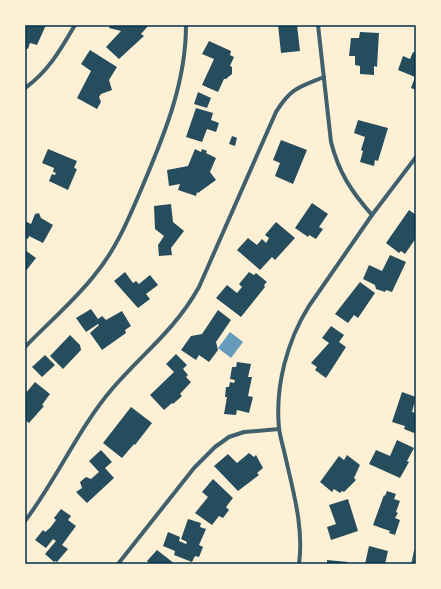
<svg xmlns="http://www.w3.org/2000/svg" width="441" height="589" viewBox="0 0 441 589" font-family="Arial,sans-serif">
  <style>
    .water { fill: #669bbc }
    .building { fill: #264d5e }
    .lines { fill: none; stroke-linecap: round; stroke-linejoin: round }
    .minor { stroke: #3f606c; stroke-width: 4 }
    .neatline { fill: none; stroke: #003049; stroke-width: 1.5 }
  </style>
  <rect width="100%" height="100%" fill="#fdf0d5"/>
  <!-- water -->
  <path class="water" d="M230 332 243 342 231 358 218 348Z"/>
  <!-- building -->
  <g class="building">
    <path d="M25 25H46L37 45 30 43 28 49 25 48Z"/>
    <path d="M110 25H149L141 34 144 36 119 59 106 47 121 31 109 28Z"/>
    <path d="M278 25H297L300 51 281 53Z"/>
    <path d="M360 32 379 33 377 67 374 66V75L360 74V66L355 65V56H349L351 38H359Z"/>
    <path d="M209 41 231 51 230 55 234 57 230 66 232 67V74L226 79H224L218 92 202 85 214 59 202 54Z"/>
    <path d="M90 50 117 67 109 80 112 90 101 94 99 97 101 102 97 109 77 98 91 71 81 64Z"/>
    <path d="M413 52 416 53V90L411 88 415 77 398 70 403 56 410 59Z"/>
    <path d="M198 92 211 98 207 108 194 104Z"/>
    <path d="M196 108 213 113 211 120 219 123 216 132 207 129 202 142 186 137Z"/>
    <path d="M358 120 388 128 378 161 375 160 374 166 360 162 363 151 361 150 365 137 354 133Z"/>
    <path d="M232 136 237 138 235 146 229 144Z"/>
    <path d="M281 140 307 150 293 184 275 176 280 163 273 160Z"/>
    <path d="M48 149 77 161 74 168 77 169 68 190 49 181 52 174 55 175 56 173 53 172 54 168 42 163Z"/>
    <path d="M195 149 201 152 202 149 207 151 206 153 216 158 210 172 216 180 198 193 197 192 196 196 178 190 180 184 169 186 167 170 188 166Z"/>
    <path d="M312 203 328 214 319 227 323 229 316 239 309 235 308 237 295 228Z"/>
    <path d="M171 204 173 222 184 231 171 248 172 255 159 256 158 245 164 236 155 229 154 206Z"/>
    <path d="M409 210 416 215V238L405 254 401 251 399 253 386 243Z"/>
    <path d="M39 213 41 218 53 225 43 243 29 236 28 239 25 238V221L31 224 35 214Z"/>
    <path d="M276 222 295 238 275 260 272 257 260 270 237 250 248 238 257 245 262 239 266 243 269 238 265 235Z"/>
    <path d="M25 250 36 258 25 272Z"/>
    <path d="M390 255 406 262 392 292 386 290 385 292 376 289 375 285 363 279 369 265 382 271Z"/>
    <path d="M125 272 133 283 136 281 139 284 150 275 158 285 146 294 150 299 138 308 114 281Z"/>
    <path d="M249 272 254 275 256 273 267 282 264 285 265 287 241 317 216 298 227 285 237 293 242 287 239 284Z"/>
    <path d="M360 282 375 293 358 318 354 315 348 323 335 314Z"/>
    <path d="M91 309 98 319 102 316 106 320 122 311 131 326 125 330 126 333 102 350 90 333 99 325 98 324 86 332 76 318Z"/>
    <path d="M218 310 231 320 216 342 218 350 209 362 199 355 196 360 181 350 191 336 202 334Z"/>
    <path d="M331 326 344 335 339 342 346 347 326 378 315 370 317 367 311 363 329 343 322 338Z"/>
    <path d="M70 335 80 345 81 350 63 369 50 356Z"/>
    <path d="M176 354 187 365 183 369 188 375 186 377 191 382 180 394 182 396 173 404 172 403 164 410 150 395 174 372 166 364Z"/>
    <path d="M45 355 55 365 42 377 32 367Z"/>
    <path d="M237 362 251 364 248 377H252L248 396 253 397 249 413 237 410 236 415 224 414 227 397H225L226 387H229L230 382 234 383 235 380 230 379 232 367H236Z"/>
    <path d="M35 382 50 394 42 405 44 406 29 423 25 420V394Z"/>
    <path d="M402 392 416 397 412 412 416 413V430L414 433 404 429 405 426 392 422Z"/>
    <path d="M131 407 152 423 135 445 134 444 122 458 103 443Z"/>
    <path d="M397 440 414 448 407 461 409 462 400 478 369 464 376 450 390 456Z"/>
    <path d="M101 450 112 462 105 468 114 478 87 503 76 492 82 488 80 482 86 477 91 479 99 472 89 461Z"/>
    <path d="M249 453 254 457 256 455 263 468 257 473 259 475 238 491 214 466 228 454 237 463Z"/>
    <path d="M347 455 360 465 354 478 356 480 344 492 342 491 340 493 334 489 332 492 320 482 339 456 344 460Z"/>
    <path d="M213 479 233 498 226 507 229 510 223 518 219 516 212 525 195 513 208 497 202 492Z"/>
    <path d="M387 491 396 494 394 499 400 501 396 512 398 513 395 518 400 520 395 535 389 533 390 531 373 525 384 495 385 496Z"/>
    <path d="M348 499 358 531 331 540 327 527 336 524 329 505Z"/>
    <path d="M61 509 71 516 68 520 76 526 62 545 68 549 57 562 55 561 54 562 45 554 56 541 53 539 46 548 35 540 43 530 45 532 50 528 56 520 54 518Z"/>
    <path d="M188 519 201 523 200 527 206 529 199 545 203 547 199 557 195 556 192 562 174 555 175 551 163 546 168 532 180 537 179 541 186 544 187 542 181 539Z"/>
    <path d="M369 546 388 551 385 564H365Z"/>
    <path d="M157 550 175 564H150L147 561Z"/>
    <path d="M327 560 348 562V564H327Z"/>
  </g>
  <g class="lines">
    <!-- minor -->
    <g class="minor">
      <path d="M318 25 331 142C339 173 351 191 372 215"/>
      <path d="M25 88C48 72 61 49 75 25"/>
      <path d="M25 347C47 324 73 302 93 277 116 250 129 218 143 185 165 133 186 82 186 25"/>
      <path d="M25 521C57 479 78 429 112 389 143 353 175 330 199 287L276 112C291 88 299 87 324 77"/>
      <path d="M118 564 194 468 215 447 229 437 244 432 279 429"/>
      <path d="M299 564C304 527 293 491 285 455 283 446 280 437 279 428 275 386 287 341 309 306L372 215 416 157"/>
      <path d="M413 564 416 551"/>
    </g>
  </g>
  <!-- border -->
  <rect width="441" height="589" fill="none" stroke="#fdf0d5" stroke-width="52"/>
  <rect x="26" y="26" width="389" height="537" class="neatline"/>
</svg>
